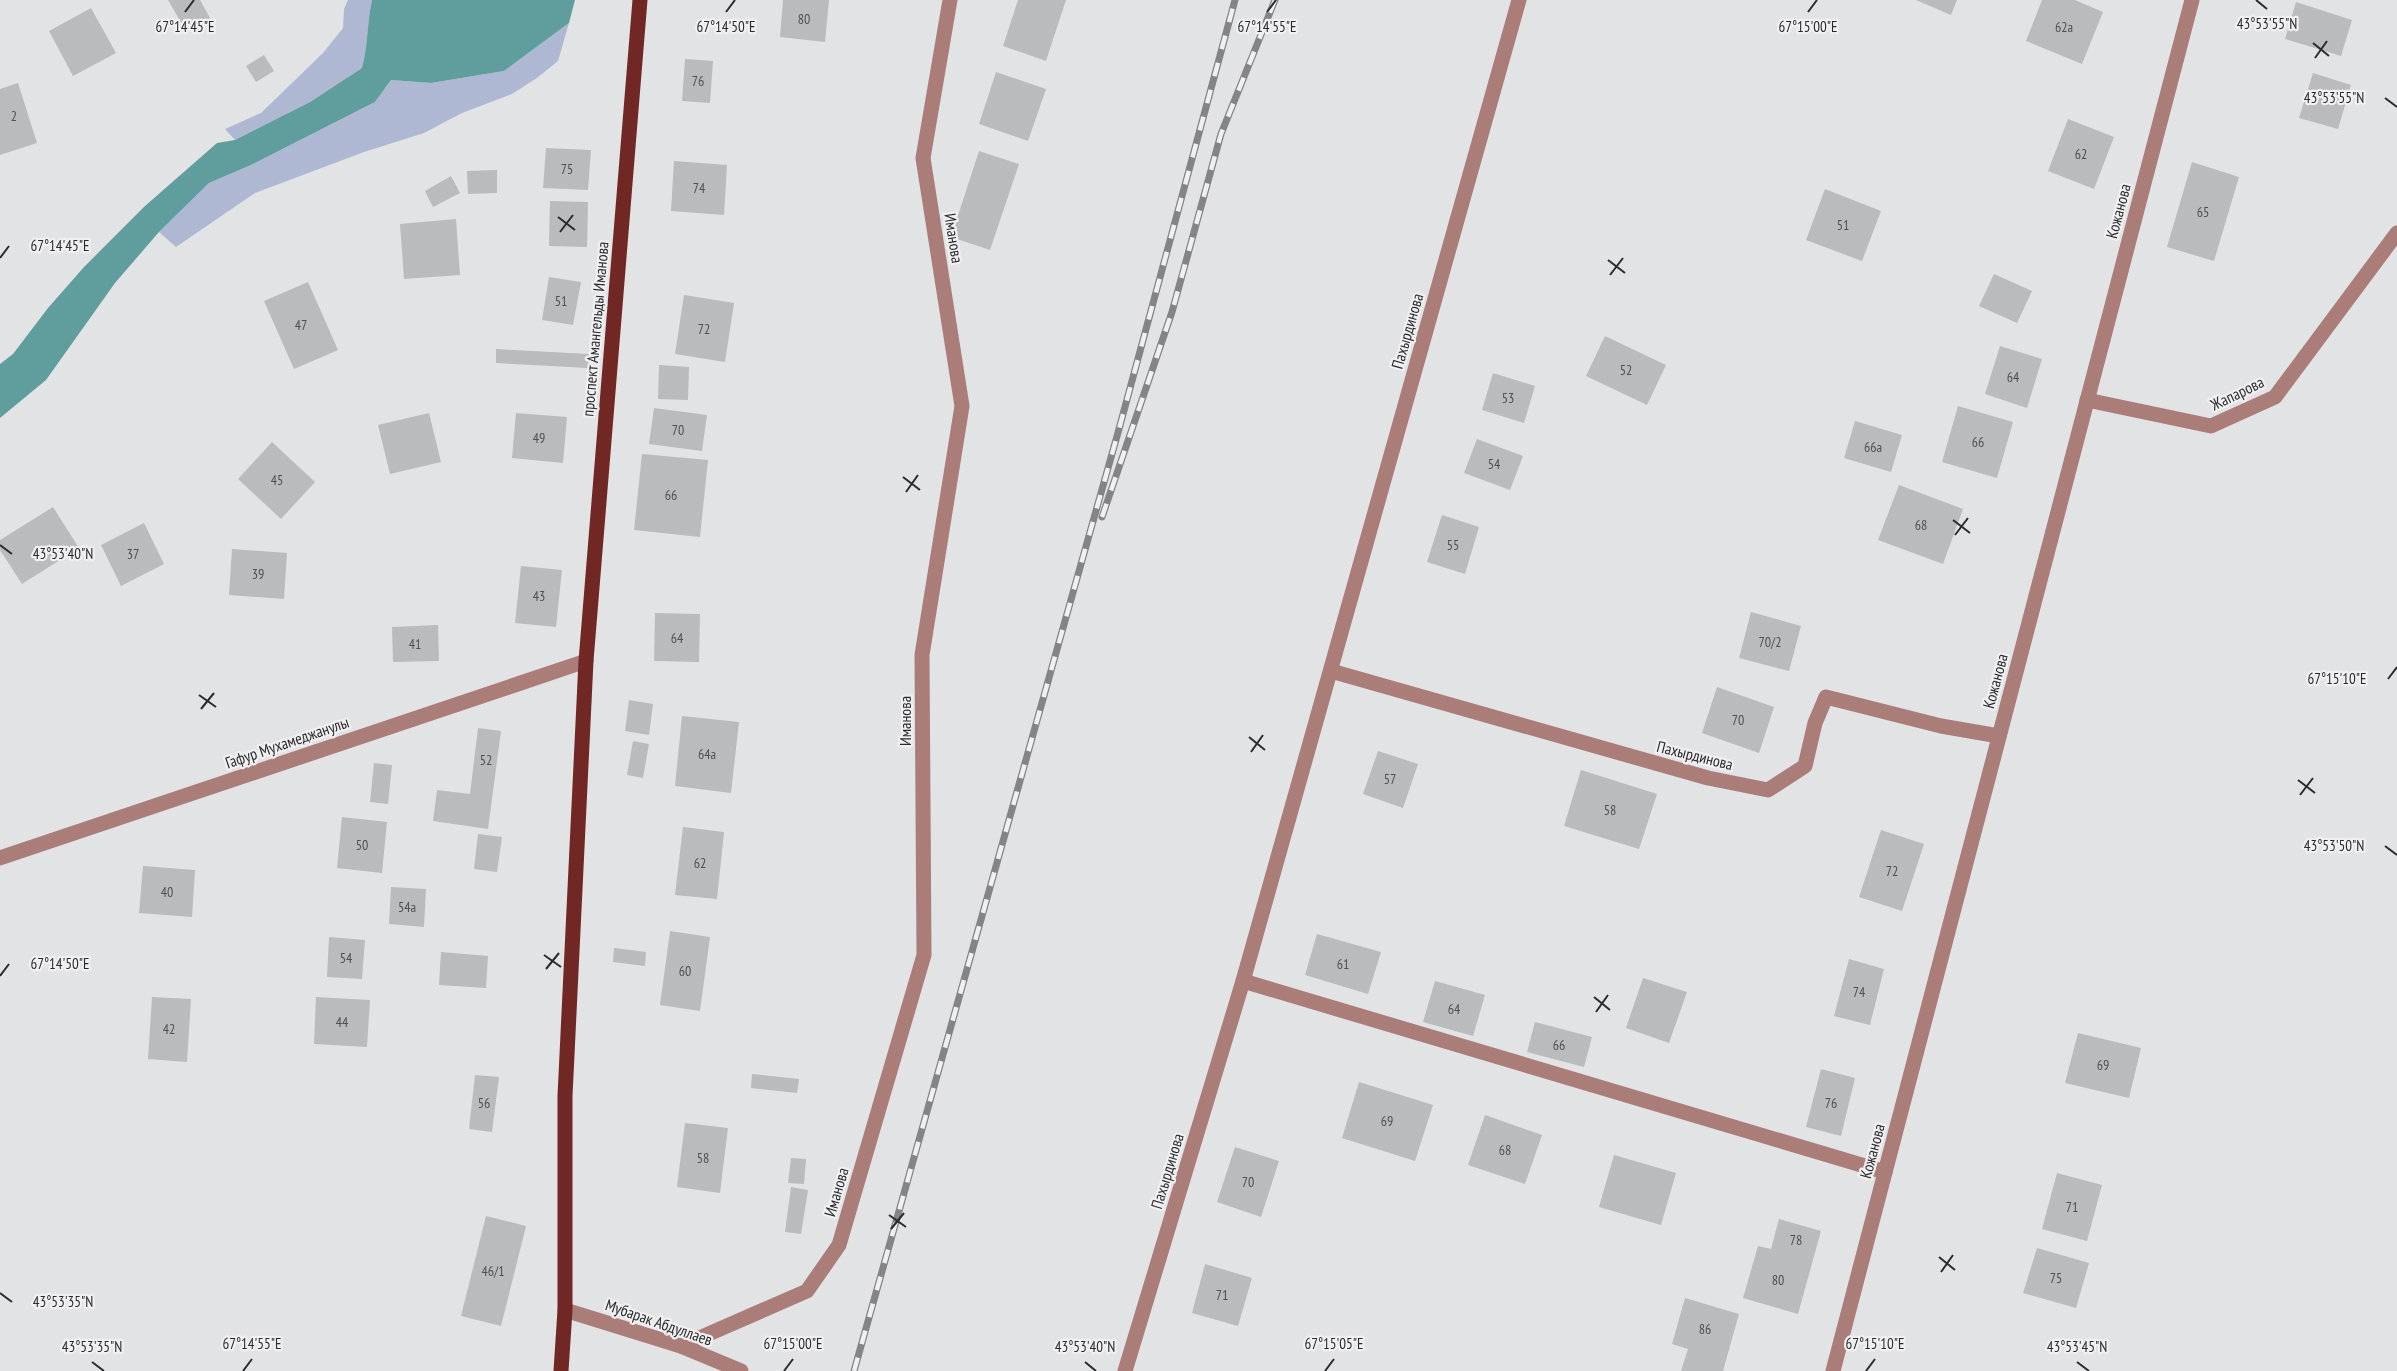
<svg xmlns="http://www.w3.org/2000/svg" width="2397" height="1371" viewBox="0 0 2397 1371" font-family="'PT Sans Narrow',sans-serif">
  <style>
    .green { fill: #afb8d3 }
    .water { fill: #609e9e }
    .building { fill: #babbbd }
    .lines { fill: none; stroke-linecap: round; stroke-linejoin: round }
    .minor { stroke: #aa7d79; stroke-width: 15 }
    .major { stroke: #712724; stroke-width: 15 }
    .rail-casing { stroke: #848486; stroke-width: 7 }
    .rail { stroke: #f0f0f3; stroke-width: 4.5; stroke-dasharray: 14; stroke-linecap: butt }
    .ticks { fill: none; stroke: #2b2b2c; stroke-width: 2 }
    .labels { text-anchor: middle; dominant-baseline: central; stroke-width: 4.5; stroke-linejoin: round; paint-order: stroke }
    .number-label { font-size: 14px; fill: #4f4f50 }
    .street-label { font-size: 16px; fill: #2b2b2c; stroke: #f0f0f3 }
    .ticks-label { font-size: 15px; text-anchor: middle; fill: #2b2b2c; stroke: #f0f0f3; stroke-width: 4.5; stroke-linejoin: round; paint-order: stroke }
  </style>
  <rect width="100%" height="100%" fill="#e2e3e5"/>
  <!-- green -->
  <g class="green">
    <path d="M348 0H372C367 23 368 45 362 68L310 102 235 140 225 129 261 113 323 53 343 28 344 9Z"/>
    <path d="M569 23 558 61 537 78 512 94 462 113 424 133 364 152 255 193 176 247 159 232 209 183 251 165 375 102 391 80 431 83 504 71Z"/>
  </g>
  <!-- water -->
  <path class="water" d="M372 0H575L569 23 504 71 431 83 391 80 375 102 251 165 209 183 159 232 115 283 46 380 0 418V364L13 354 48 308 84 267 145 206 217 143 235 140 310 102 362 68C368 45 367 23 372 0Z"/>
  <!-- building -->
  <g class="building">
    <path d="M168 0H200L210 18 186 31Z"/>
    <path d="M783 0H829L825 42 780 37Z"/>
    <path d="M1018 0H1066L1046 61 1003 46Z"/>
    <path d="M1916 0H1957L1951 15Z"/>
    <path d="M2042 0H2075L2103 12 2082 64 2026 41Z"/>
    <path d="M2296 2 2352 20 2341 56 2285 39Z"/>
    <path d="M91 8 116 53 73 76 49 31Z"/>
    <path d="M264 55 274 71 256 82 246 66Z"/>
    <path d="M685 59 713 61 710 103 682 101Z"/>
    <path d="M996 72 1046 89 1028 141 979 124Z"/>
    <path d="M2313 73 2351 85 2338 129 2299 118Z"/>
    <path d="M18 83 37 143 0 155V89Z"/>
    <path d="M2068 119 2114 137 2094 189 2048 171Z"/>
    <path d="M546 148 591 150 588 190 543 188Z"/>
    <path d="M979 151 1019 164 990 250 951 237Z"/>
    <path d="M674 161 727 165 724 215 671 211Z"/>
    <path d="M2192 162 2239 177 2214 261 2167 247Z"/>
    <path d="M497 170V193L468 194 467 171Z"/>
    <path d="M451 176 460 193 433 207 425 191Z"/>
    <path d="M1825 189 1881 211 1862 261 1806 240Z"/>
    <path d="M550 201 588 202 587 247 549 246Z"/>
    <path d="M456 219 460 275 404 279 400 224Z"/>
    <path d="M1994 274 2032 291 2017 323 1979 306Z"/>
    <path d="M549 277 581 282 573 325 542 320Z"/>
    <path d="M308 282 338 350 294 369 264 301Z"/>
    <path d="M684 295 734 303 725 362 675 354Z"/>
    <path d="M1605 336 1666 365 1647 405 1586 376Z"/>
    <path d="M2000 346 2042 359 2027 408 1985 394Z"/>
    <path d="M496 349 589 354 588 368 496 363Z"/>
    <path d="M659 365 689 367 688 400 658 399Z"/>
    <path d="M1493 373 1535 386 1524 423 1482 410Z"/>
    <path d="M1958 406 2013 422 1997 478 1942 462Z"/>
    <path d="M654 408 707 415 702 451 649 444Z"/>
    <path d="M429 413 441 462 390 474 378 425Z"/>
    <path d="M516 413 567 417 563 463 512 458Z"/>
    <path d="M1855 421 1902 435 1891 472 1844 458Z"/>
    <path d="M1477 439 1523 456 1510 490 1464 473Z"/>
    <path d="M272 442 315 482 281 519 238 479Z"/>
    <path d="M642 454 708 460 700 537 634 530Z"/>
    <path d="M1899 485 1963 509 1943 564 1878 540Z"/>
    <path d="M53 507 79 548 22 584 0 550V540Z"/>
    <path d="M1442 515 1479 527 1465 574 1427 562Z"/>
    <path d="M144 523 164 564 121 586 101 545Z"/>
    <path d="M232 549 287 553 284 599 229 595Z"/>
    <path d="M521 566 562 570 556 627 515 623Z"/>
    <path d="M1751 612 1801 626 1789 671 1739 658Z"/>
    <path d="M655 613 700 614 699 662 654 661Z"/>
    <path d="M438 625 439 661 393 662 392 627Z"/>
    <path d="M1717 687 1774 707 1759 753 1702 733Z"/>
    <path d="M629 700 653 704 649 735 625 731Z"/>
    <path d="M682 716 739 722 731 793 675 786Z"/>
    <path d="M478 728 501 731 488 829 433 821 437 790 470 794Z"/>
    <path d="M633 741 649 744 643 778 627 775Z"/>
    <path d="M1378 751 1418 764 1403 808 1363 794Z"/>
    <path d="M374 763 392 765 388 804 370 802Z"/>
    <path d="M1581 770 1657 794 1639 849 1564 826Z"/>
    <path d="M342 817 387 822 382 873 337 868Z"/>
    <path d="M683 827 724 832 717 899 675 895Z"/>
    <path d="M1881 830 1924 844 1902 911 1859 897Z"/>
    <path d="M478 834 502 837 497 872 474 869Z"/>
    <path d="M143 866 195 870 192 917 139 913Z"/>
    <path d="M391 887 426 889 424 927 389 924Z"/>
    <path d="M670 931 710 937 700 1011 660 1005Z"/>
    <path d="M1317 934 1381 952 1368 994 1305 975Z"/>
    <path d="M329 937 365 940 362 979 327 977Z"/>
    <path d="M614 948 646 952 645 966 613 962Z"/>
    <path d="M441 952 488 956 486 988 439 985Z"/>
    <path d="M1849 959 1884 969 1870 1025 1834 1016Z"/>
    <path d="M1643 978 1687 992 1669 1043 1626 1028Z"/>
    <path d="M1435 981 1485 995 1473 1036 1423 1022Z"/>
    <path d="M152 997 191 999 187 1062 148 1059Z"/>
    <path d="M316 997 370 1000 367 1047 314 1044Z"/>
    <path d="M1535 1022 1592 1037 1584 1067 1527 1052Z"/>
    <path d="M2078 1033 2141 1048 2129 1098 2065 1083Z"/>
    <path d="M1821 1069 1855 1078 1841 1136 1806 1127Z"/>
    <path d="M752 1074 799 1079 797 1093 751 1088Z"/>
    <path d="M475 1075 499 1077 492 1132 469 1129Z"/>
    <path d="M1359 1082 1433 1105 1415 1161 1342 1138Z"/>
    <path d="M1485 1115 1542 1135 1525 1184 1468 1165Z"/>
    <path d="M685 1123 728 1128 720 1193 677 1187Z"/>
    <path d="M1235 1147 1279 1161 1261 1217 1217 1202Z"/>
    <path d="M1614 1155 1676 1173 1661 1225 1599 1207Z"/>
    <path d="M791 1158 806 1159 804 1184 788 1183Z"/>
    <path d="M2057 1173 2102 1185 2087 1241 2042 1229Z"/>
    <path d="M791 1187 808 1190 801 1234 785 1232Z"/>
    <path d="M486 1216 526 1226 501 1326 461 1316Z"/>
    <path d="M1779 1219 1821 1231 1798 1314 1743 1298 1758 1246 1771 1249Z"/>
    <path d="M2037 1248 2089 1263 2076 1308 2023 1293Z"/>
    <path d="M1205 1264 1252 1278 1238 1326 1192 1313Z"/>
    <path d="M1685 1298 1739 1314 1723 1371H1681L1688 1349 1672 1344Z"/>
  </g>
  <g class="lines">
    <!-- minor -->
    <g class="minor">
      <path d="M2087 400 2211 426 2275 397 2397 233"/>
      <path d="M1331 671 1708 778 1768 790 1805 766 1815 723 1826 697 1941 726 1999 736"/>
      <path d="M0 858 586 661"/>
      <path d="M1243 981 1885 1172"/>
      <path d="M565 1310 681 1346 741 1371"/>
      <path d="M681 1346 807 1291 839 1245 924 955 922 655 962 406 923 158 950 0"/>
      <path d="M1125 1371 1243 981 1519 0"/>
      <path d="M1833 1371 2192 0"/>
    </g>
    <!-- major -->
    <path class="major" d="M561 1371 565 1310V1096L586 661 640 0"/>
    <defs>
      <g id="rail">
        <path d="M1102 517 1172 312 1221 134 1275 0"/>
        <path d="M854 1371 1119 429 1235 0"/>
      </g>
    </defs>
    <!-- rail casing -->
    <use href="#rail" class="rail-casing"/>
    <!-- rail -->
    <use href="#rail" class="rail"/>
  </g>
  <!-- ticks -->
  <path class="ticks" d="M2256 0 2267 9M185 12 194 0M726 12 735 0M1267 12 1276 0M1808 12 1817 0M2313 43 2329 56M2315 58 2327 41M2385 98 2397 107M558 217 575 230M560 232 573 215M0 258 9 246M1608 260 1625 273M1610 275 1623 258M903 477 920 490M906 492 918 475M1953 520 1970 533M1955 535 1968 518M0 545 12 554M2388 679 2397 667M199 695 216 707M201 709 214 693M1249 737 1265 750M1251 752 1263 735M2298 780 2315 793M2300 795 2313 778M2385 846 2397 855M544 955 561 967M546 969 559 953M0 976 9 964M1594 997 1610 1010M1596 1012 1608 995M889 1215 906 1227M891 1229 904 1213M1939 1257 1955 1270M1941 1272 1953 1255M0 1293 12 1302M92 1362 104 1371M1085 1362 1096 1371M2077 1362 2089 1371M243 1371 252 1359M784 1371 793 1359M1325 1371 1334 1359M1866 1371 1875 1359"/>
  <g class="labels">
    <!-- number labels -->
    <g class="number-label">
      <text x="804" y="19">80</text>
      <text x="2064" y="27">62а</text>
      <text x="698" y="81">76</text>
      <text x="14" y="116">2</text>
      <text x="2081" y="154">62</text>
      <text x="567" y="169">75</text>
      <text x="699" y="188">74</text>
      <text x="2203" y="212">65</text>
      <text x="1843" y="225">51</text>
      <text x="561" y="301">51</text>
      <text x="301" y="325">47</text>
      <text x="704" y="329">72</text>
      <text x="1626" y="370">52</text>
      <text x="2013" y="377">64</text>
      <text x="1508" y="398">53</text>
      <text x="678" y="430">70</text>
      <text x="539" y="438">49</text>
      <text x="1978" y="442">66</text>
      <text x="1873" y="447">66а</text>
      <text x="1494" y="464">54</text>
      <text x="277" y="480">45</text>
      <text x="671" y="495">66</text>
      <text x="1921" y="525">68</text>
      <text x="1453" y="545">55</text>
      <text x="133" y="554">37</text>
      <text x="258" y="574">39</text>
      <text x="539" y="596">43</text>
      <text x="677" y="638">64</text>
      <text x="1770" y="642">70/2</text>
      <text x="415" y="644">41</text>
      <text x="1738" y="720">70</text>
      <text x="707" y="754">64а</text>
      <text x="486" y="760">52</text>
      <text x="1390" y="779">57</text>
      <text x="1610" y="810">58</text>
      <text x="362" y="845">50</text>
      <text x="700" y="863">62</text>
      <text x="1892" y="871">72</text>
      <text x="167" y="892">40</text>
      <text x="407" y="907">54а</text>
      <text x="346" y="958">54</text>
      <text x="1343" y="964">61</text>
      <text x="685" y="971">60</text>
      <text x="1859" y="992">74</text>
      <text x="1454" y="1009">64</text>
      <text x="342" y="1022">44</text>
      <text x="169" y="1029">42</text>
      <text x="1559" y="1045">66</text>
      <text x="2103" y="1065">69</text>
      <text x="484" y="1103">56</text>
      <text x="1831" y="1103">76</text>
      <text x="1387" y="1121">69</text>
      <text x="1505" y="1150">68</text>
      <text x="703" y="1158">58</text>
      <text x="1248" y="1182">70</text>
      <text x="2072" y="1207">71</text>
      <text x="1796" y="1240">78</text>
      <text x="493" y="1271">46/1</text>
      <text x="2056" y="1278">75</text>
      <text x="1778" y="1280">80</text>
      <text x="1222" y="1295">71</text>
      <text x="1705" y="1329">86</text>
    </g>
    <!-- street labels -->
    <g class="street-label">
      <text transform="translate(2118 211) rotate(-75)">Кожанова</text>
      <text transform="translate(954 238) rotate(81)">Иманова</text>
      <text transform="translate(595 329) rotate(-85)">проспект Амангельды Иманова</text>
      <text transform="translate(1407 331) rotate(-74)">Пахырдинова</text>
      <text transform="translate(2237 393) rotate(-26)">Жапарова</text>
      <text transform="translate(1995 681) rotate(-75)">Кожанова</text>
      <text transform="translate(905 721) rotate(-90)">Иманова</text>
      <text transform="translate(287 742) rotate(-19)">Гафур Мухамеджанулы</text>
      <text transform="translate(1695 755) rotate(14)">Пахырдинова</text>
      <text transform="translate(1872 1151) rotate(-75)">Кожанова</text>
      <text transform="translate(1167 1171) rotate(-73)">Пахырдинова</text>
      <text transform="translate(836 1192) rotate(-74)">Иманова</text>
      <text transform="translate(659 1322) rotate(19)">Мубарак Абдуллаев</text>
    </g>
  </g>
  <g class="ticks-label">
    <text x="2267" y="29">43°53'55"N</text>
    <text x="185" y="32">67°14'45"E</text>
    <text x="726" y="32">67°14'50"E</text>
    <text x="1267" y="32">67°14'55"E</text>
    <text x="1808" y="32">67°15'00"E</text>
    <text x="2334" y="103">43°53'55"N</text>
    <text x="60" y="251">67°14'45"E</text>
    <text x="63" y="559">43°53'40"N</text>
    <text x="2337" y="684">67°15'10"E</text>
    <text x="2334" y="851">43°53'50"N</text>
    <text x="60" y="969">67°14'50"E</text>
    <text x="63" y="1307">43°53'35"N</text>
    <text x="252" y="1349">67°14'55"E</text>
    <text x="793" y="1349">67°15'00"E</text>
    <text x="1334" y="1349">67°15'05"E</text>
    <text x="1875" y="1349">67°15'10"E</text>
    <text x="92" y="1352">43°53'35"N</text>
    <text x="1085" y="1352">43°53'40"N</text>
    <text x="2077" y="1352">43°53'45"N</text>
  </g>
</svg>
